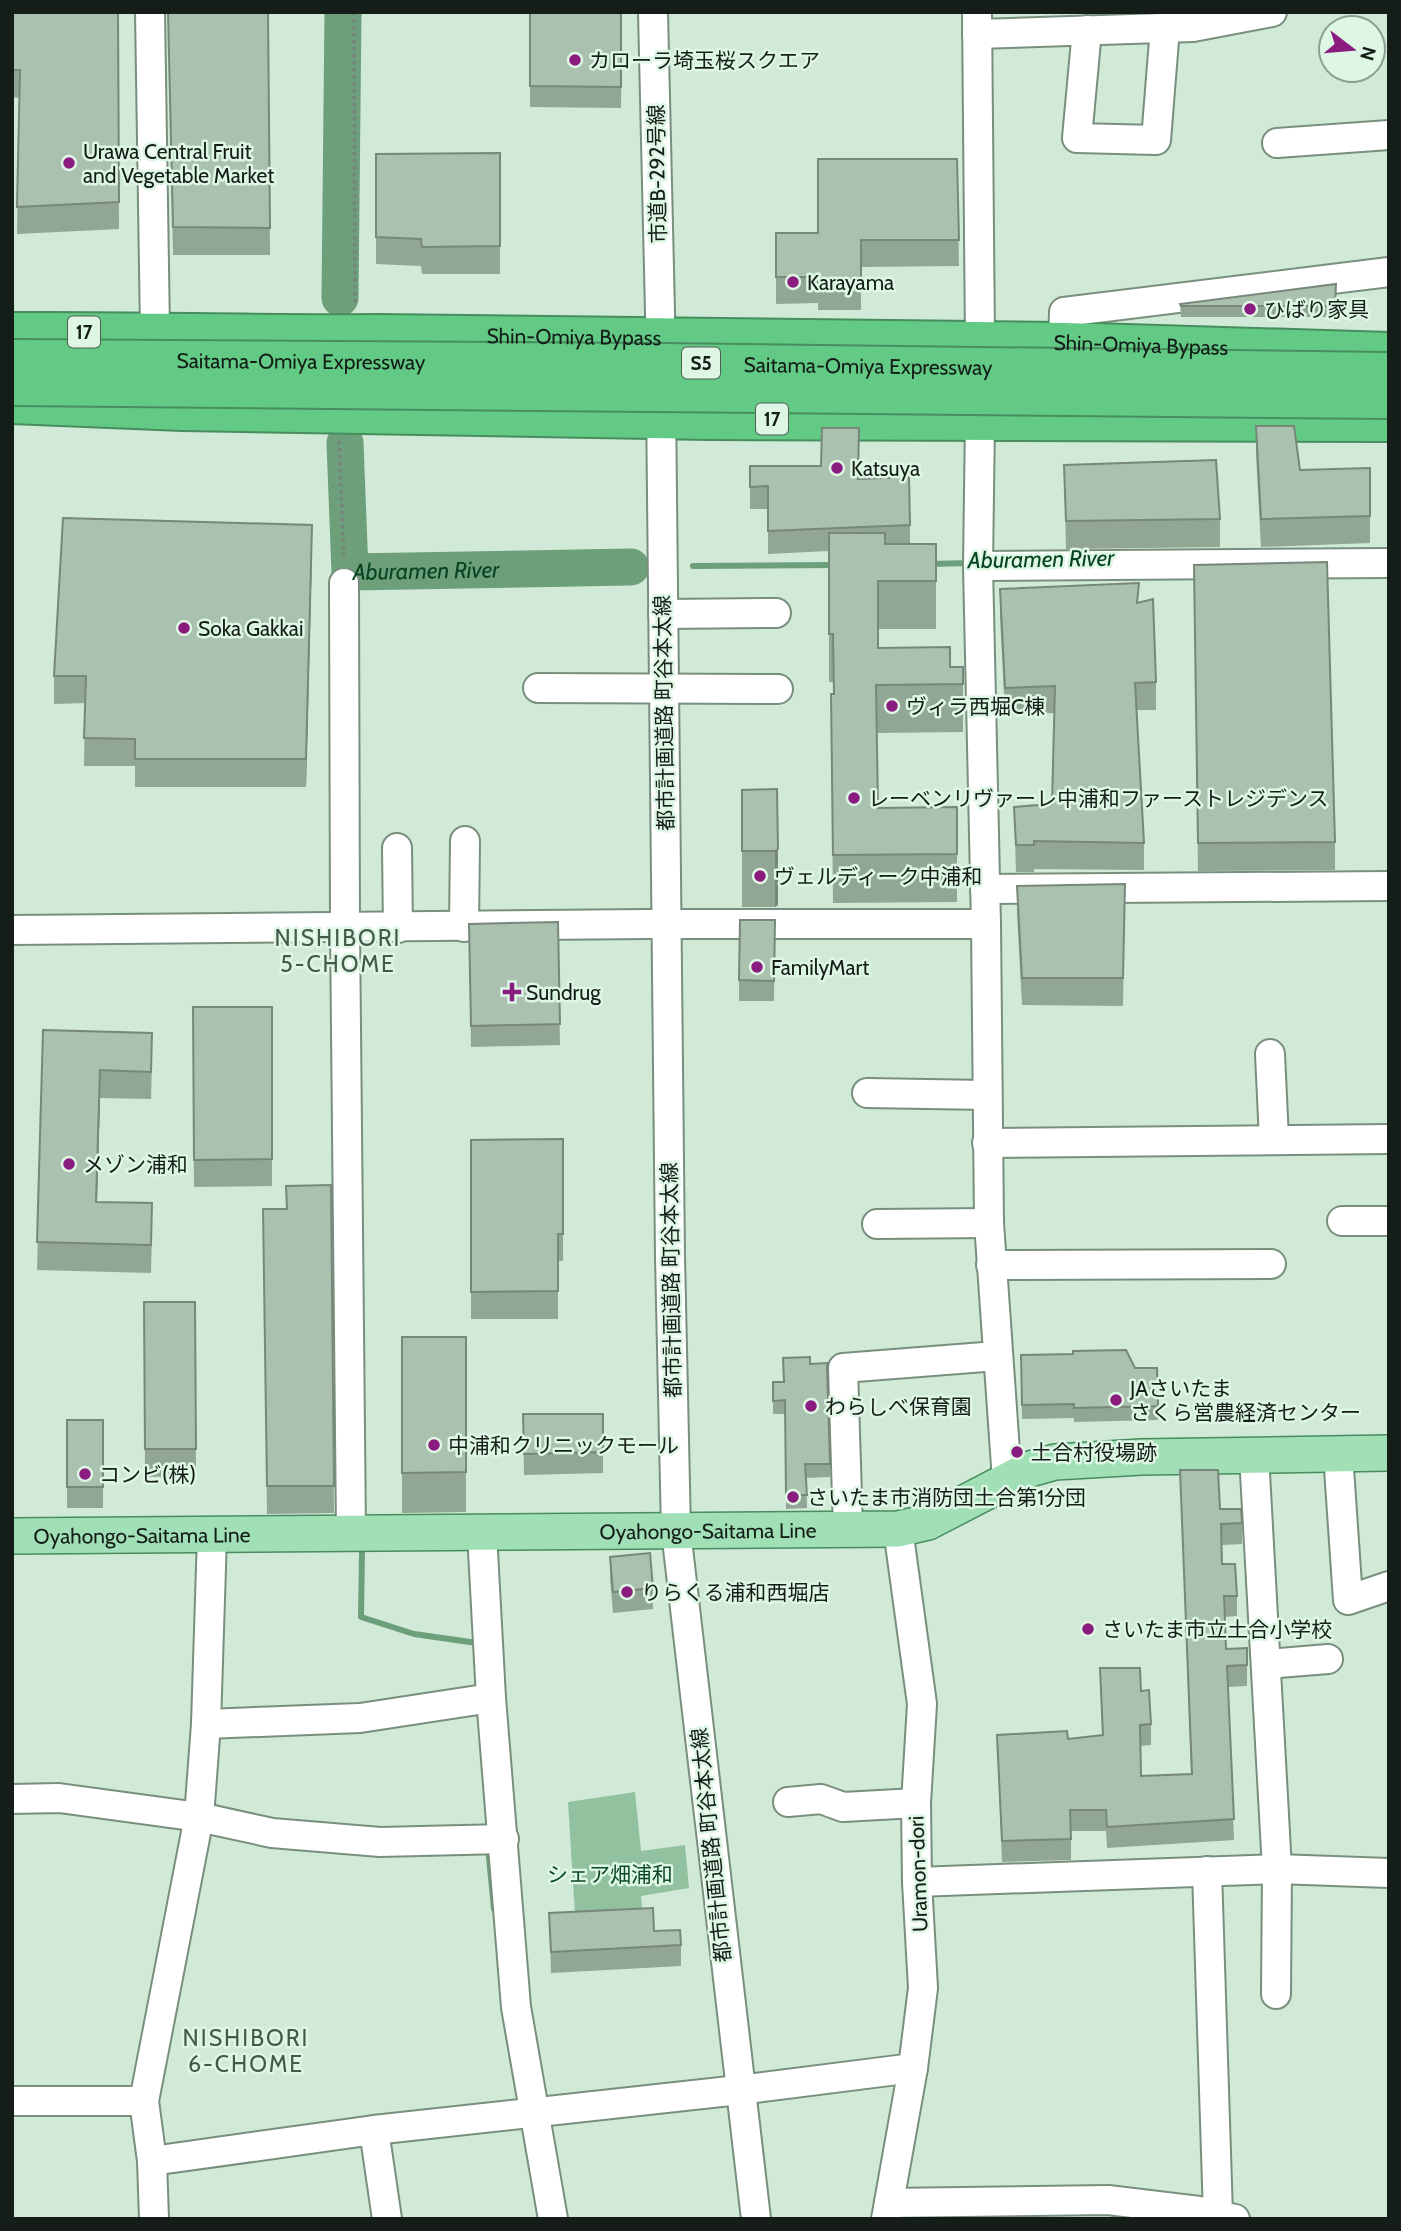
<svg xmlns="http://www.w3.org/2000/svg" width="1401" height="2231" viewBox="0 0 1401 2231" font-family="Cabin,'Noto Sans JP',sans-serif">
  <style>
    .garden { fill: #92c19f }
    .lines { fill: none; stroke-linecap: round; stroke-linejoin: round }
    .stream { stroke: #6d9f7b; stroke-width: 6 }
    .river { stroke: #6d9f7b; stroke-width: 37 }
    .minor-casing { stroke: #798f7e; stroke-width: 32 }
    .major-casing { stroke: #478d5e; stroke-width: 38 }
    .highway-casing { stroke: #478d5e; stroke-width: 42 }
    .path { stroke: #758579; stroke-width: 3.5; stroke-dasharray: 3.5 3.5; stroke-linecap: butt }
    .minor { stroke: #fff; stroke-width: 28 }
    .major { stroke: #a1dfb6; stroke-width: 35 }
    .highway { stroke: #62ca85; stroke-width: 38 }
    .highway-bridge-casing { stroke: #478d5e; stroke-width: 42; stroke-linecap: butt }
    .highway-bridge { stroke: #62ca85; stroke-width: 38 }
    .wall { fill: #92a696 }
    .shaded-wall { fill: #77877a }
    .building { fill: #aac1af; stroke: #77877a; stroke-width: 2 }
    .poi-dot { fill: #8a1b7f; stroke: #def6e4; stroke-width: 2.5 }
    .labels { text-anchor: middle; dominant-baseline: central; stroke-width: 5; stroke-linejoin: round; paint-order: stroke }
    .shield { fill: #def6e4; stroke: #515e54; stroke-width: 2 }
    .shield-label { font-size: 19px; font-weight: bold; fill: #141d17 }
    .poi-label { font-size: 21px; fill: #141d17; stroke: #def6e4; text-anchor: start }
    .street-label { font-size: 21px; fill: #141d17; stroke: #def6e4 }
    .park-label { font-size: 21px; fill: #0d4926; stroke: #def6e4 }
    .water-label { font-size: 23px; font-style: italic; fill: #074522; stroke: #def6e4 }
    .neighbourhood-label { font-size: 23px; letter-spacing: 2px; fill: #45594a; stroke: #def6e4 }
  </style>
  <rect width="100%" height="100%" fill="#d1e9d7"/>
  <!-- garden -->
  <path class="garden" d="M635 1792 641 1851 685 1845 689 1888 641 1896 642 1908 575 1915 568 1802Z"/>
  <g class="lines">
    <!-- stream -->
    <g class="stream">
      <path d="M929 564 970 563"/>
      <path d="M693 566 838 565"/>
      <path d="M358 572V580"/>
      <path d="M362 1550 361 1617 414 1634 477 1643V1647"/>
      <path d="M488 1847 494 1909"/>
    </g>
    <!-- river -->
    <g class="river">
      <path d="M340 298 343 12"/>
      <path id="s1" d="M345 443 350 572 631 567"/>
    </g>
    <defs>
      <g id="minor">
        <path d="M150 12 155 331"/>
        <path d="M653 12 661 355"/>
        <path d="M977 12 980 342"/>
        <path d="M1087 30 1077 138 1156 140 1165 28"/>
        <path d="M977 34 1193 27 1272 12"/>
        <path d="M1277 143 1389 135"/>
        <path d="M1063 342 1064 312 1389 272"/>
        <path d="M661 399 670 1257 676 1531 756 2219"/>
        <path d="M980 419 978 566 986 924 989 1223 1007 1480"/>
        <path d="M978 566 1389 563"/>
        <path d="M344 583 345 928 351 1532"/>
        <path d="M663 614 776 613"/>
        <path d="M538 688 778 689"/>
        <path d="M397 848 398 928"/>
        <path d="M985 889 1389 886"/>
        <path d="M464 927 465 841"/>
        <path d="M12 930 648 924H986"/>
        <path d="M1270 1054 1274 1140"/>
        <path d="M867 1093 987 1095"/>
        <path d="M987 1143 1389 1139"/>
        <path d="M1342 1221H1389"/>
        <path d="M877 1224 989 1223"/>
        <path d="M991 1265 1271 1264"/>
        <path d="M1338 1454 1348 1600 1389 1586"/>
        <path d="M1254 1455 1277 1869 1276 1994"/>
        <path d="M848 1530 843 1368 997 1356"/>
        <path d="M482 1533 491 1698 516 2007 553 2219"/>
        <path d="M1266 1664 1328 1659"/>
        <path d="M206 1724 360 1718 491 1698"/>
        <path d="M12 1799 59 1798 199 1817 272 1833 380 1842 504 1839"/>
        <path d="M788 1802 821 1799 843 1807 916 1803"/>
        <path d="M1207 1871 1218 2215"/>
        <path d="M917 1882 1277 1869 1389 1873"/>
        <path d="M12 2101H144L152 2161 154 2219"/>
        <path d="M144 2101 199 1817 206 1724 212 1536"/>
        <path d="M374 2130 387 2219"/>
        <path d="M152 2161 374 2130 739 2090 913 2068"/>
        <path d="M889 2203 1108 2200 1199 2211 1235 2219"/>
        <path d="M886 2219 913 2068 923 1988 917 1882 916 1803 922 1704 898 1529"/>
      </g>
      <g id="major">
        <path id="s2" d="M12 1536 898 1529 928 1522 1030 1469 1055 1462 1141 1457 1389 1453"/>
      </g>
      <g id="highway">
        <path id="s3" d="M12 332C134 331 256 335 378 334L1063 342 1389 352"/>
        <path d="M12 404 183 411 709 420 1389 422"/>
      </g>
    </defs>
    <!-- minor casing -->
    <use href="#minor" class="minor-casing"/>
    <!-- major casing -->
    <use href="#major" class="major-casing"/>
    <!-- highway casing -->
    <use href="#highway" class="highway-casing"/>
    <!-- path -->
    <g class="path">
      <path d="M354 12 355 304"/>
      <path d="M339 441 344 559"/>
    </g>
    <!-- minor -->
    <use href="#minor" class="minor"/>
    <!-- major -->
    <use href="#major" class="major"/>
    <!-- highway -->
    <use href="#highway" class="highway"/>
    <defs>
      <g id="highway-bridge">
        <path id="s4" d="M12 359 663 363 1389 372"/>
        <path d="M12 386 1389 399"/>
      </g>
    </defs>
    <!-- highway-bridge casing -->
    <use href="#highway-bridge" class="highway-bridge-casing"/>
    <!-- highway-bridge -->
    <use href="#highway-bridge" class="highway-bridge"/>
  </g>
  <!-- wall -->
  <g class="wall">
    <path d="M12 12H118L119 229 17 234 19 98 12 97Z"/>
    <path d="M168 12H268L270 255H173Z"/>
    <path d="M530 12H622L621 108 530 107Z"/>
    <path d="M500 153V274H422L421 266 376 264V154Z"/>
    <path d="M957 159 959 266 861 267V310H818V303L776 304V233H818Z"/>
    <path d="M1336 284 1335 317H1181L1180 304Z"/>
    <path d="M1256 426 1300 470 1370 468V543L1261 547 1256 454Z"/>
    <path d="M1064 465 1220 519V547L1066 549Z"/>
    <path d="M750 466 859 479 910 525V544H936V629H878V648L950 667H963V732L877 733 878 808 957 807V902L833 903 831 694H833V682H829V551L768 554V509H750Z"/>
    <path d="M312 552 306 787H135V766H84L85 703 54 704V676Z"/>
    <path d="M1194 565 1335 842V870L1198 871Z"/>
    <path d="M1000 589 1139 602 1156 682V710H1137L1144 843V870L1034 869V872H1016L1014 807 1052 804 1054 713 1005 715 1000 616Z"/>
    <path d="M777 789 778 905 775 907H742V790Z"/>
    <path d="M1125 884 1123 1006 1022 1005 1017 913V886Z"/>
    <path d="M775 920 774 1001H739V980Z"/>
    <path d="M558 922 560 1045 471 1047 469 924Z"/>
    <path d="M193 1007H272V1186L194 1187Z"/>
    <path d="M43 1030 152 1060 151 1099 100 1098 97 1202 152 1231 151 1273 37 1270Z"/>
    <path d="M563 1139V1261H558V1319H471V1140Z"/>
    <path d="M331 1185 334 1513 267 1514 263 1209H286Z"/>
    <path d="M144 1302H195L196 1476 145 1477Z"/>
    <path d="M402 1337H466V1512L402 1513Z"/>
    <path d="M1021 1355 1135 1368H1157L1158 1420 1074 1422V1418L1022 1419Z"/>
    <path d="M810 1364 830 1464V1477L806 1478 807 1508 786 1509 785 1414H773V1382H784Z"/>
    <path d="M523 1414H603V1473L524 1475Z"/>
    <rect x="67" y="1420" width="36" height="88"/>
    <path d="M1180 1470 1220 1509 1242 1523V1544L1222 1545V1564L1237 1596V1616L1225 1617 1226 1649 1247 1665V1686L1228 1687 1234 1840 1107 1848 1106 1831H1071V1860L1002 1862 997 1735 1068 1739 1102 1735 1100 1668 1141 1691 1151 1724V1745L1141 1746V1776L1191 1774Z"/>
    <path d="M610 1557 653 1588V1609L613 1613 610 1578Z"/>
    <path d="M549 1913 654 1931 681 1945V1966L551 1973Z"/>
  </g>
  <!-- shaded-wall -->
  <g class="shaded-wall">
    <path d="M312 525V552L306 787V759Z"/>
    <path d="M778 849V905L775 907V851Z"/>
    <path d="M100 1070V1098L96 1229V1202Z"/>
  </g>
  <!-- building -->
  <g class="building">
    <path d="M12 12H118L119 202 17 207 20 70H12Z"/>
    <path d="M168 12H268L270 228 173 227Z"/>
    <path d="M530 12H621V87L530 86Z"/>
    <path d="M500 153V246L422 247 421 239 376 237V154Z"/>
    <path d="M818 159H957L959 240H861V284L818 283V277H776V233H818Z"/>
    <path d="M1336 284 1335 306H1181L1180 304Z"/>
    <path d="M1256 426H1294L1300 470 1370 468V516L1261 519Z"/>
    <path d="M822 428H859L858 479 909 477 910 525 768 531V486L750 487V466H821Z"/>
    <path d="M1216 460 1220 519 1066 521 1064 465Z"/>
    <path d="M63 518 312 525 306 759H135V739L84 738 86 676H54Z"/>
    <path d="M829 533H885V544H936V581H878V648L950 647V667H963V684L876 685 878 808 957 807V854L833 855 831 694H834L833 634H829Z"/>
    <path d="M1327 562 1335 842 1198 843 1194 565Z"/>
    <path d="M1139 583 1137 603 1153 599 1156 682 1135 683 1144 843 1034 841V845H1016L1014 807 1052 804 1055 686 1005 688 1000 589Z"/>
    <path d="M777 789 778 849 775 851H742V790Z"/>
    <path d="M1125 884 1123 978H1022L1017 886Z"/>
    <path d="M740 920H775L774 981 739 980Z"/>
    <path d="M558 922 560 1024 471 1026 469 924Z"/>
    <path d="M193 1007H272V1159L194 1160Z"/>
    <path d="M43 1030 152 1033 151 1072 100 1070 96 1202 152 1203 151 1245 37 1242Z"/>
    <path d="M563 1139V1234H558V1291L471 1292V1140Z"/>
    <path d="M331 1185 334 1486H267L263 1209H287L286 1186Z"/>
    <path d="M144 1302H195L196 1449H145Z"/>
    <path d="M402 1337H466V1472L402 1473Z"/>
    <path d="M1126 1350 1135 1368H1157L1158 1406 1074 1408V1404L1022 1405 1021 1355 1073 1354V1351Z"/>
    <path d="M810 1357V1364L827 1363 830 1464H805L807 1495H786L785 1400 773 1401V1382H784L783 1358Z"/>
    <path d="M523 1414H603V1452L524 1454Z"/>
    <rect x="67" y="1420" width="36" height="67"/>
    <path d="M1180 1470H1218L1220 1509H1241L1242 1523 1221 1524 1222 1564H1235L1237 1596H1224L1226 1649 1247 1648V1665L1227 1666 1234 1819 1107 1827 1106 1810H1070L1071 1839 1002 1841 997 1735 1067 1731 1068 1739 1103 1735 1100 1668H1140L1141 1691 1149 1690 1151 1724 1140 1725 1141 1776 1192 1774Z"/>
    <path d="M650 1553 653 1588 613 1592 610 1557Z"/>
    <path d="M653 1908 654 1931 680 1930 681 1945 551 1952 549 1913Z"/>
  </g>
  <!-- markers -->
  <g class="poi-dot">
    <circle cx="575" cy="60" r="7"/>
    <circle cx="69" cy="163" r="7"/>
    <circle cx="793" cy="282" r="7"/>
    <circle cx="1250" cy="309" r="7"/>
    <circle cx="837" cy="468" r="7"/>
    <circle cx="184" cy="628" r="7"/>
    <circle cx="892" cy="706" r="7"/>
    <circle cx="854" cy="798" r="7"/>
    <circle cx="760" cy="876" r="7"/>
    <circle cx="757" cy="967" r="7"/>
    <path d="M508.5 981.5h7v7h7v7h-7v7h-7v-7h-7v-7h7z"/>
    <circle cx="69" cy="1164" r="7"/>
    <circle cx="1116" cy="1400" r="7"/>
    <circle cx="811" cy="1406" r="7"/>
    <circle cx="434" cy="1445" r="7"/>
    <circle cx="1017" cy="1452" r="7"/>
    <circle cx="85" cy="1474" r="7"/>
    <circle cx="793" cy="1497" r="7"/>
    <circle cx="627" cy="1592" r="7"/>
    <circle cx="1088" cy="1629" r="7"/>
  </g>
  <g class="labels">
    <!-- shield labels -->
    <g class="shield">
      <rect x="68" y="316.5" width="32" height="31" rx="5"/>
      <rect x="682" y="347.5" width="38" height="31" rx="5"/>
      <rect x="756" y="403.5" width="32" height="31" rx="5"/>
    </g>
    <g class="shield-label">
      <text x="84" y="332">17</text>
      <text x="701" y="363">S5</text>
      <text x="772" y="419">17</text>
    </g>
    <!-- poi labels -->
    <g class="poi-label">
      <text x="589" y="60">カローラ埼玉桜スクエア</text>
      <text x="83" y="151">Urawa Central Fruit<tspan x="83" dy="24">and Vegetable Market</tspan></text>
      <text x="807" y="282">Karayama</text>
      <text x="1264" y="309">ひばり家具</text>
      <text x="851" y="468">Katsuya</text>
      <text x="198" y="628">Soka Gakkai</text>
      <text x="906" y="706">ヴィラ西堀C棟</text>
      <text x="868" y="798">レーベンリヴァーレ中浦和ファーストレジデンス</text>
      <text x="774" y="876">ヴェルディーク中浦和</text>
      <text x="771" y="967">FamilyMart</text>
      <text x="526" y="992">Sundrug</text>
      <text x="83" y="1164">メゾン浦和</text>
      <text x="1130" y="1388">JAさいたま<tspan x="1130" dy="24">さくら営農経済センター</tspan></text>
      <text x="825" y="1406">わらしべ保育園</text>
      <text x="448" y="1445">中浦和クリニックモール</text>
      <text x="1031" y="1452">土合村役場跡</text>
      <text x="99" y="1474">コンビ(株)</text>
      <text x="807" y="1497">さいたま市消防団土合第1分団</text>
      <text x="641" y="1592">りらくる浦和西堀店</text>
      <text x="1102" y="1629">さいたま市立土合小学校</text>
    </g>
    <!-- street labels -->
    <g class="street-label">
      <text transform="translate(657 174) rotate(-91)">市道B-292号線</text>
      <text stroke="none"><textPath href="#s3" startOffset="562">Shin-Omiya Bypass</textPath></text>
      <text stroke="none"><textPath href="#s3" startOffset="1129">Shin-Omiya Bypass</textPath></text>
      <text stroke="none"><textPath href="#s4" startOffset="289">Saitama-Omiya Expressway</textPath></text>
      <text stroke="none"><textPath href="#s4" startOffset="856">Saitama-Omiya Expressway</textPath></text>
      <text transform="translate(664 713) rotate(-91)">都市計画道路 町谷本太線</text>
      <text transform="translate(671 1280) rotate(-91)">都市計画道路 町谷本太線</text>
      <text stroke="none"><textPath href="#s2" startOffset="696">Oyahongo-Saitama Line</textPath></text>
      <text stroke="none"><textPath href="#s2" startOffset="130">Oyahongo-Saitama Line</textPath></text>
      <text transform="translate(711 1845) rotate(-96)">都市計画道路 町谷本太線</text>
      <text transform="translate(918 1874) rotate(-92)">Uramon-dori</text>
    </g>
    <!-- park labels -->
    <g class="park-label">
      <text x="610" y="1874">シェア畑浦和</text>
    </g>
    <!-- water labels -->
    <g class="water-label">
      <text transform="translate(1041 559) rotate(-1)">Aburamen River</text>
      <text stroke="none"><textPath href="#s1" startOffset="205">Aburamen River</textPath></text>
    </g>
    <!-- neighbourhood labels -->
    <g class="neighbourhood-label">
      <text x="338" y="938">NISHIBORI<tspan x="338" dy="26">5-CHOME</tspan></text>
      <text x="246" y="2038">NISHIBORI<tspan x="246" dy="26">6-CHOME</tspan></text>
    </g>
  </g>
  <!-- border -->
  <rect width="1401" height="2231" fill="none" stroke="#141d17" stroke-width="28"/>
  <!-- north arrow -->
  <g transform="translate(1352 49) rotate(106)"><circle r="33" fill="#def6e4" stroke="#8d9f92" stroke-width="2"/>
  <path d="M0-5L12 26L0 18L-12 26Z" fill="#8a1b7f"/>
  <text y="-10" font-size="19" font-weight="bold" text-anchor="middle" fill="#141d17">N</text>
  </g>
</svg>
